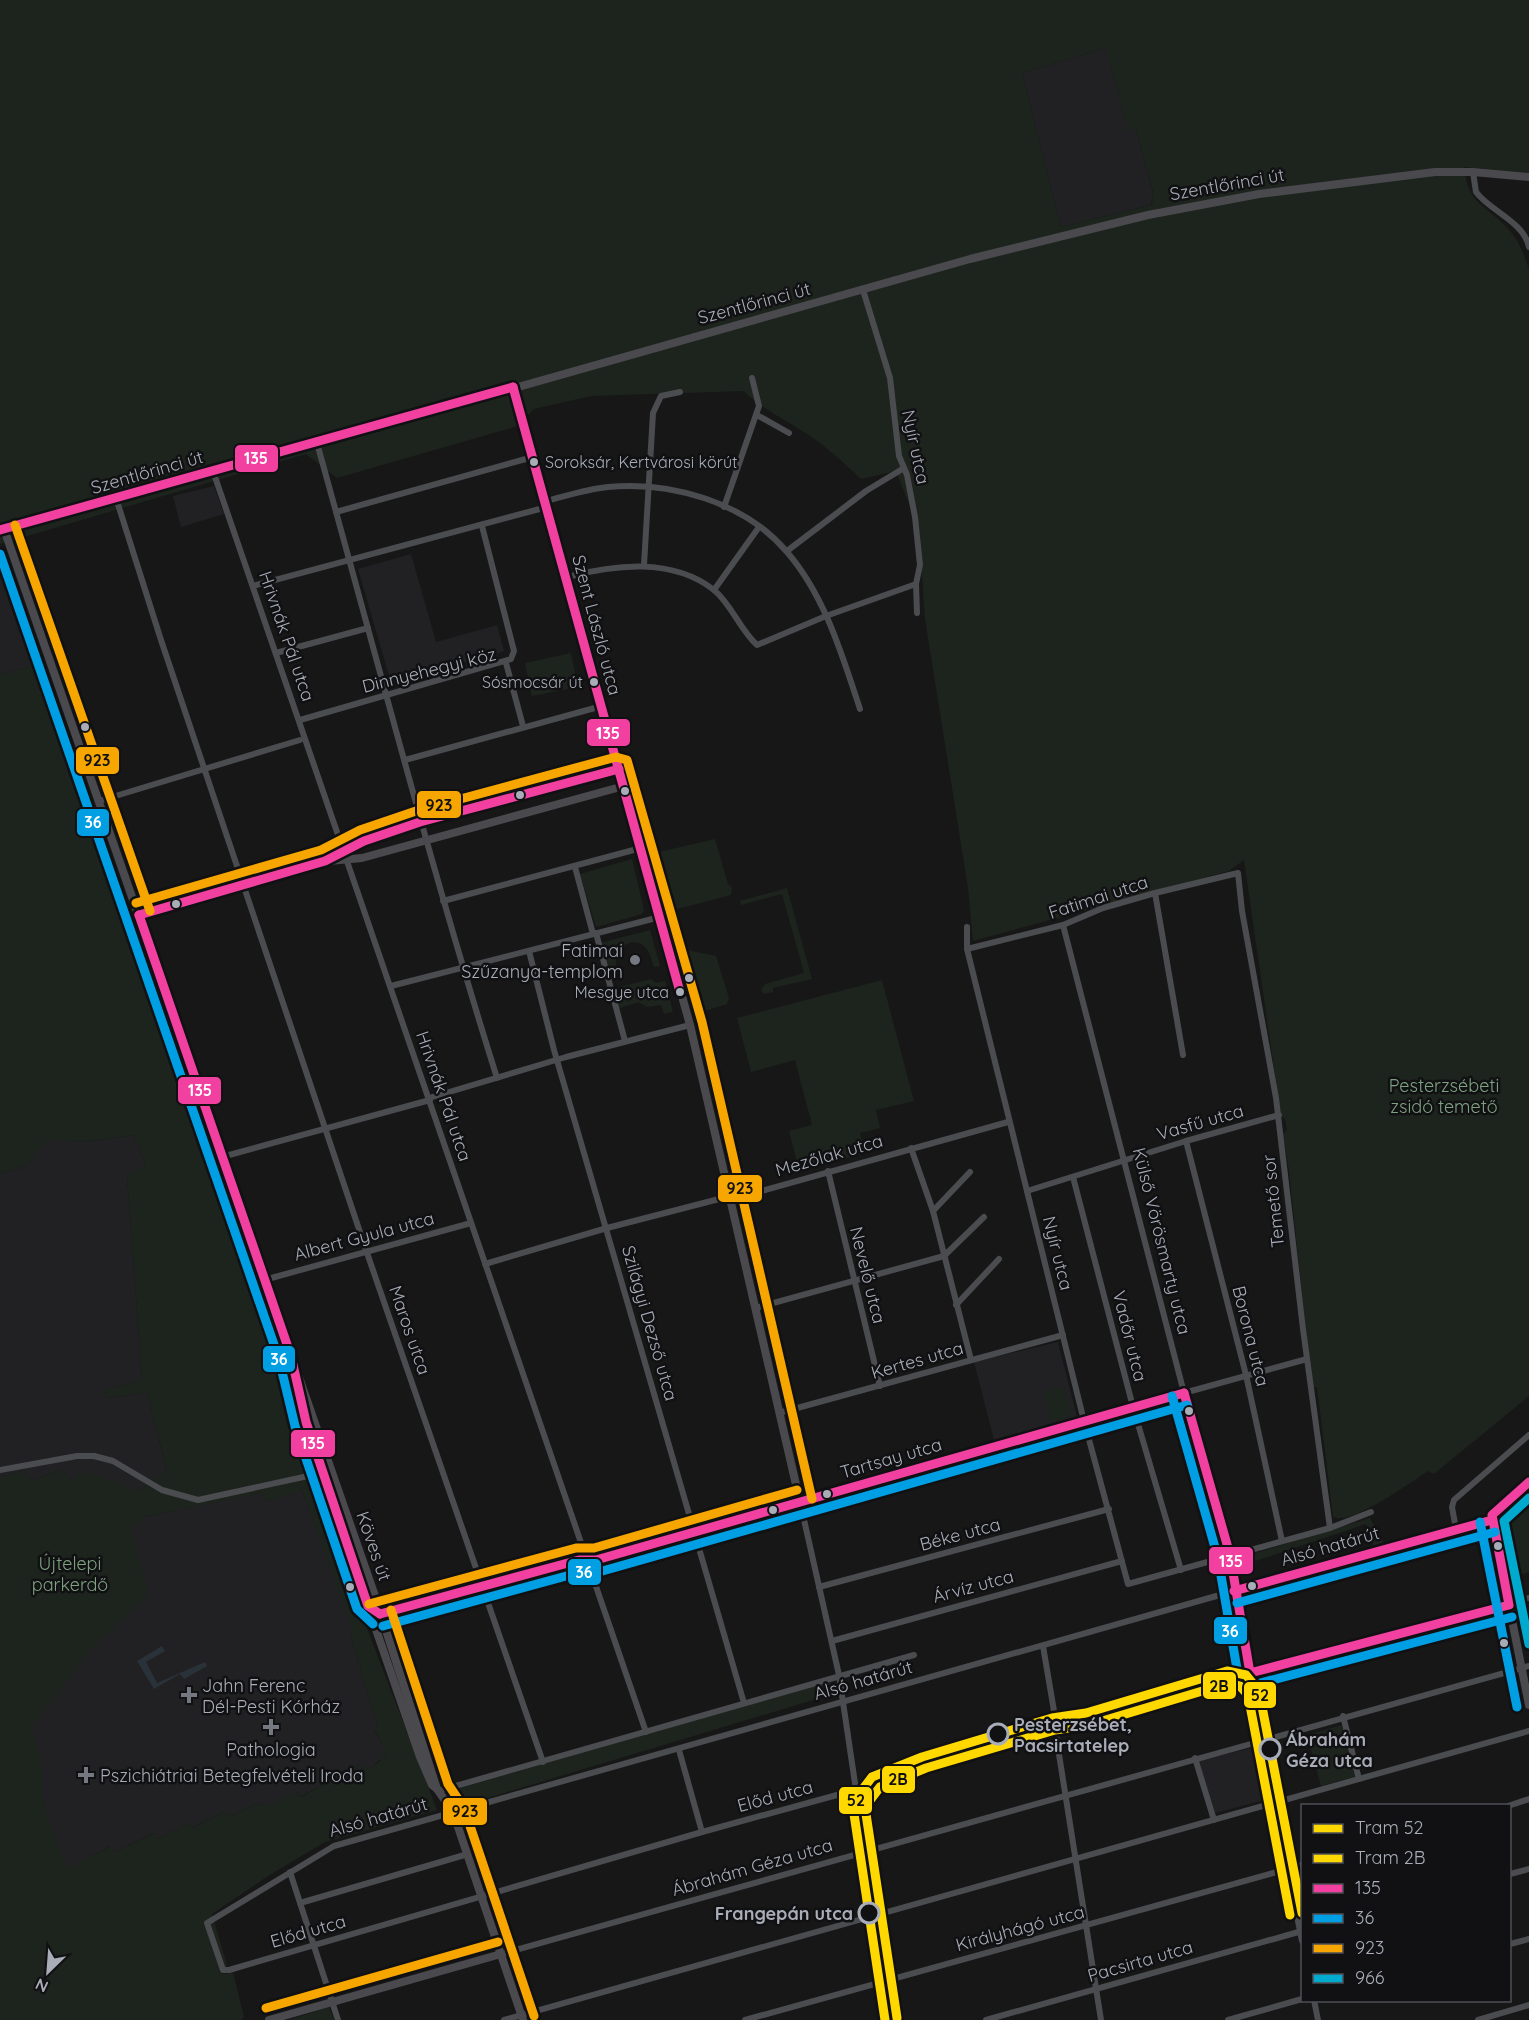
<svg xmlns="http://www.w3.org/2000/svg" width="1529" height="2020" viewBox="0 0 1529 2020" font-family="Quicksand,sans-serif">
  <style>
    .built { fill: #212123 }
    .green { fill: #1d241e; fill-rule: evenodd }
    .water { fill: #2a3239 }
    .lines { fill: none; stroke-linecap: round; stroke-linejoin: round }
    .street { stroke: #4b4c50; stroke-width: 6 }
    .secondary { stroke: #4a4a4e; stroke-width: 8 }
    .tram { stroke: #4b4c4f; stroke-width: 1.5 }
    .bus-1-casing { stroke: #111113; stroke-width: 14 }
    .bus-2-casing { stroke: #111113; stroke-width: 14 }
    .bus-3-casing { stroke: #111113; stroke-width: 14 }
    .bus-4-casing { stroke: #111113; stroke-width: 14 }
    .bus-1 { stroke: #f240a1; stroke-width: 9 }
    .bus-2 { stroke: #009ee3; stroke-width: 9 }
    .bus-3 { stroke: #f7a600; stroke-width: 9 }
    .bus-4 { stroke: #00a9ce; stroke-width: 9 }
    .tram-1-casing { stroke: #111113; stroke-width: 14 }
    .tram-2-casing { stroke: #111113; stroke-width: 14 }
    .tram-1 { stroke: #ffd800; stroke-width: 9 }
    .tram-2 { stroke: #ffd800; stroke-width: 9 }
    .bus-dot { fill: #a8adb8; stroke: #111113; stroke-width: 2 }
    .poi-dot { fill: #757880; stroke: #111113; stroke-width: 2 }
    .stop-dot { fill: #111113; stroke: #a8adb8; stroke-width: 3 }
    .labels { text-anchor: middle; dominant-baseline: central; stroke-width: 5; stroke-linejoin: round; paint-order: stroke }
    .bus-label { font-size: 16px; fill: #a8adb8; stroke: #111113; text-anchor: end }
    .street-label { font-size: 18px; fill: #a8adb8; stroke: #111113 }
    .poi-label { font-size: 18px; fill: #a8adb8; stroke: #111113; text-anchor: start }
    .park-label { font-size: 18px; fill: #7fa381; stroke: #111113 }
    .stop-label { font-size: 18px; font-weight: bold; fill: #a8adb8; stroke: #111113; text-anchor: start }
    .line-badge { stroke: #111113; stroke-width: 2 }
    .badge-label { font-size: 16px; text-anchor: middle; font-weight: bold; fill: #fff }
    .pale-badge-label { font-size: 16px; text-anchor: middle; font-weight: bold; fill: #111 }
  </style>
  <rect width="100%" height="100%" fill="#171717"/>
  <!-- built -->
  <g class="built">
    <path d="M1106 48 1128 130 1136 129 1153 193 1151 205 1061 227 1022 73Z"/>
    <path d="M214 486 224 514 181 527 173 496Z"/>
    <path d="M0 544 41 663 0 675Z"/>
    <path d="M411 554 436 642 497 625 504 651 391 683 358 569Z"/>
    <path d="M134 1135 146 1166 127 1175 142 1380 106 1389 105 1398 147 1393 167 1471 139 1491 120 1486 69 1480 63 1469 32 1481 22 1471 0 1477V1174L26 1166 48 1139 85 1142Z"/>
    <path d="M1058 1342 1077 1417 994 1440 974 1362Z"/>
    <path d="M302 1490 352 1626 350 1634 378 1727 374 1730 387 1753 369 1770H362L360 1764 300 1797 298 1792 264 1808 261 1802 228 1817 224 1812 191 1828 188 1823 157 1839 153 1833 114 1852 110 1846 64 1870 0 1664V1557L117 1523 262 1492 266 1502Z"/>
    <path d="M1255 1747 1268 1799 1215 1813 1199 1761Z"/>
  </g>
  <!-- green -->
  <g class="green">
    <path d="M0 0H1529V173L1464 167C1468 207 1488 205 1510 231 1520 243 1524 255 1529 269V1396L1434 1474 1428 1471C1413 1481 1346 1529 1333 1516L1317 1387H1312L1289 1171 1283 1134 1287 1130 1285 1119 1281 1117 1244 860 1229 871 973 941 968 888 925 619 919 530 896 471 861 479C843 462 824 444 802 431 781 417 762 409 744 391L591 396 534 409 518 426 337 478 306 454 0 544ZM1106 48 1128 131 1136 129 1153 192 1152 205 1061 227 1022 73Z"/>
    <path d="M571 653 578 687 532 696 525 663Z"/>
    <path d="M41 663 292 1386 297 1421 363 1618 437 1810 325 1842 268 1876 212 1914 227 1965 222 1974 233 1973 244 2017 241 2020H0V1477L22 1471 32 1481 63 1469 69 1480 86 1472 139 1491 167 1470 147 1393 105 1398 106 1389 142 1380 127 1174 146 1166 134 1135 85 1142 48 1140 26 1166 0 1174V675ZM302 1490 351 1626 350 1634 378 1727 374 1729 387 1754 379 1757 381 1760 369 1770 367 1767 362 1770 360 1764 301 1797 297 1792 265 1807 261 1802 228 1817 224 1812 192 1828 188 1823 157 1839 154 1833 114 1852 111 1846 67 1868 43 1803V1768L31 1727 91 1650 149 1594 130 1526 144 1521V1517L262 1493 266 1502Z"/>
    <path d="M715 839 728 884 732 887 731 895 666 912 650 854Z"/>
    <path d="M632 859 644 910 642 914 596 927 580 874Z"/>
    <path d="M787 888 812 979 773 988V992L764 994 761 990 765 984 804 973 782 894 741 905 740 901Z"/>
    <path d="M650 930 660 966 654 967C650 954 647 942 632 942 617 947 614 961 617 975L610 980 600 943Z"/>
    <path d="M687 950 716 956 729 998 727 1004 695 1014 680 957 682 951Z"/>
    <path d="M651 979 656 983 665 981 673 1012 664 1014 661 1005 647 1007 638 1002 618 1009 612 989Z"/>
    <path d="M882 980 914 1101 876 1110 880 1128 860 1133 865 1153 799 1170 789 1131 812 1125 795 1060 751 1072 737 1018Z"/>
    <path d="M1064 1387 1071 1416 1051 1421 1044 1391Z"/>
    <path d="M1529 1488V1572L1510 1579V1552L1498 1521 1499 1515Z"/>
    <path d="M1370 1518 1385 1545 1374 1548 1366 1524 1241 1566 1239 1558Z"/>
    <path d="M827 1680 830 1683V1695L461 1806 456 1805 451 1791Z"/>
    <path d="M1342 1725 1357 1776 1321 1786 1307 1735Z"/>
    <path d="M329 2007 334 2020H289Z"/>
  </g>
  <!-- water -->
  <path class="water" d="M162 1646 165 1651 146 1662 157 1683 205 1662 207 1666 184 1679 180 1674 154 1689 137 1661Z"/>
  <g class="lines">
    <!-- street -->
    <g class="street">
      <path d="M1473 172 1476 192C1490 211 1524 222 1529 247"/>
      <path d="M863 290 890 378 899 456 907 475 915 517 920 565 916 584 917 613"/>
      <path d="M513 387 619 769"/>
      <path d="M757 415 789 433"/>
      <path d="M317 443C376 655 431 868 497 1078"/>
      <path d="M213 471 646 1732"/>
      <path d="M116 498 161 640 366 1250 543 1762"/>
      <path d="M546 501C566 496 587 489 608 487 671 481 745 502 787 552 825 596 842 655 860 709"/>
      <path d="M724 507 759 406 752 378"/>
      <path d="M336 512 533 457"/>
      <path d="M787 551 866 491 904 468"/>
      <path d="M644 565 653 413 661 396 680 392"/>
      <path d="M567 577C614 565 672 557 714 590 732 605 740 630 757 645L826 616 916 584"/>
      <path d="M253 586 547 507"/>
      <path d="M714 590 759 527"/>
      <path d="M276 653 368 628"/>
      <path d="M506 663 523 726"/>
      <path d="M300 720 511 659 514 651 482 526"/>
      <path d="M405 760 602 706"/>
      <path d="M99 801 300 740"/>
      <path d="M575 867 593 934"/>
      <path d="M1155 893 1183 1055"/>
      <path d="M443 901 641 848"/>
      <path d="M1063 925 1184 1393 1307 1359"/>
      <path d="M967 927V949L1084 1421 1128 1584 1330 1528 1371 1512"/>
      <path d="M596 933 625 1041"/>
      <path d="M967 949 1063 925 1103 908 1155 893 1238 873 1242 911 1276 1098 1303 1329 1330 1528"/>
      <path d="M529 951 554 1050 744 1703"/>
      <path d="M391 986 660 917"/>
      <path d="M429 1098 566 1057 690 1025"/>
      <path d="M1186 1141 1246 1375 1282 1541"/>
      <path d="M911 1148 933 1211 971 1360"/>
      <path d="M222 1157 430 1100"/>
      <path d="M828 1171 880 1386"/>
      <path d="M1073 1177 1133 1407 1181 1570"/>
      <path d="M1027 1191 1186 1141 1279 1115"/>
      <path d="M933 1211 970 1172"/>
      <path d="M485 1264 607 1228 719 1199 740 1197 1008 1122"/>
      <path d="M264 1280 471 1223"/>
      <path d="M956 1305 999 1259"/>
      <path d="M755 1308 944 1256 984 1217"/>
      <path d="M779 1413 1063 1335"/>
      <path d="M0 1470 77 1456H94L113 1461 162 1490 198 1500 331 1471"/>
      <path d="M800 1502 839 1675 890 2020"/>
      <path d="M1456 1529 1452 1507 1454 1500 1529 1435"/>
      <path d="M819 1587 1109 1509"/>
      <path d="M832 1641 1122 1561"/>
      <path d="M1043 1646 1054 1711"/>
      <path d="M1343 1716 1359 1779"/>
      <path d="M1055 1729 1101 2020"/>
      <path d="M679 1750 702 1832"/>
      <path d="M1195 1758 1214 1820"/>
      <path d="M438 1791 914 1655"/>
      <path d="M1508 1806 1529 1799"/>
      <path d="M290 1872 338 2020"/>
      <path d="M1510 1874 1529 1869"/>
      <path d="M300 1903 468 1854"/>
      <path d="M1302 1941 1252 1691C1251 1681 1249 1672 1248 1663L1234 1591 334 1846 207 1923 223 1970H229L702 1832 855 1790 1055 1729 1529 1598"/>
      <path d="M1510 1944 1529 1939"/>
      <path d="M501 1954 1529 1666"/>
      <path d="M1314 2000 1318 2020"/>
      <path d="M504 2020 1529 1731"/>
      <path d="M745 2020 1302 1865"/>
      <path d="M986 2020 1302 1931"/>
      <path d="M1228 2020 1302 1999"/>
      <path d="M1478 2020 1529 2005"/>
    </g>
    <!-- secondary -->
    <g class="secondary">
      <path d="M4 529 374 1593 437 1789 453 1812 523 2020"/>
      <path d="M0 530 377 427 970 259 1148 215 1259 194 1435 172H1473L1529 177"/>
      <path d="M329 861 362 858 624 786"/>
      <path d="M139 915 325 861 364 841 420 822 619 769 690 1025 800 1502"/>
      <path d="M298 1392 322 1473 420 1757 432 1785 437 1789"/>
      <path d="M1529 1482 1495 1511 1492 1520 1529 1705"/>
      <path d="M372 1616 579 1560H596L1184 1393 1230 1555 1234 1591 1492 1520"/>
      <path d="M269 2020 501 1954"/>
    </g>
    <!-- tram -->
    <path class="tram" d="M888 1771 1086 1713"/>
    <defs>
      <g id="bus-1">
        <path d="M513 387 680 992"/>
        <path d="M0 530 513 387"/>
        <path d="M139 915 291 1356 306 1422 368 1606 380 1614"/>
        <path d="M139 915 325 861 364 841 420 822 619 769"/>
        <path d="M1184 1393 1230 1555 1250 1673 1509 1605 1492 1515 1529 1482"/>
        <path d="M1234 1591 1492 1520"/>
        <path d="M380 1614 579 1560H596L1184 1393"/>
      </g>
      <g id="bus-2">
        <path d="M0 554 279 1359 295 1426 357 1609 373 1624"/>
        <path d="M1172 1396 1218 1558 1238 1675 1243 1683 1253 1685 1512 1617"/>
        <path d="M1480 1522 1517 1707"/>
        <path d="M1237 1603 1495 1532"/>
        <path d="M383 1626 581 1572H599L1187 1405"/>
      </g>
      <g id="bus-3">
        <path d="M15 525 150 911"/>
        <path d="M136 903 321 850 360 830 416 811 616 757 627 760 702 1022 812 1499"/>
        <path d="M369 1604 576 1548H594L797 1490"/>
        <path d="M391 1610 448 1784 464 1808 534 2016"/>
        <path d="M266 2008 498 1942"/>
      </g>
      <path id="bus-4" d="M1529 1498 1504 1521 1529 1644"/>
    </defs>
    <!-- bus-1 casing -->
    <use href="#bus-1" class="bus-1-casing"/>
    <!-- bus-2 casing -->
    <use href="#bus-2" class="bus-2-casing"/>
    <!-- bus-3 casing -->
    <use href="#bus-3" class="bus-3-casing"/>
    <!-- bus-4 casing -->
    <use href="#bus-4" class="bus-4-casing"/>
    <!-- bus-1 -->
    <use href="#bus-1" class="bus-1"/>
    <!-- bus-2 -->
    <use href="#bus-2" class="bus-2"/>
    <!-- bus-3 -->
    <use href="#bus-3" class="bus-3"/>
    <!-- bus-4 -->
    <use href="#bus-4" class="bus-4"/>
    <defs>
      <path id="tram-1" d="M885 2020 854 1814 856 1798 872 1777 922 1757 1052 1718 1086 1713 1227 1671 1246 1675 1259 1691 1302 1913"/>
      <path id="tram-2" d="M897 2018 866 1814 868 1803 880 1787 926 1768 1055 1730 1089 1725 1229 1683 1240 1686 1248 1695 1290 1915"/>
    </defs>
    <!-- tram-1 casing -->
    <use href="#tram-1" class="tram-1-casing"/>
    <!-- tram-2 casing -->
    <use href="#tram-2" class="tram-2-casing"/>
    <!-- tram-1 -->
    <use href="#tram-1" class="tram-1"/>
    <!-- tram-2 -->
    <use href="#tram-2" class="tram-2"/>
  </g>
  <!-- markers -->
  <g class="bus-dot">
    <circle cx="534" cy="462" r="5"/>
    <circle cx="594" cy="682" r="5"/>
    <circle cx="85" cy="727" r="5"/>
    <circle cx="625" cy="791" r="5"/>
    <circle cx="520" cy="795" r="5"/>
    <circle cx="176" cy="904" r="5"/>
    <circle cx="689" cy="978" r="5"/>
    <circle cx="680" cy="992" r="5"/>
    <circle cx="1189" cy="1411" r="5"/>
    <circle cx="827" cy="1494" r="5"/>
    <circle cx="773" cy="1510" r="5"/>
    <circle cx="1498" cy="1546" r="5"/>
    <circle cx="1252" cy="1586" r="5"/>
    <circle cx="350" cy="1587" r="5"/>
    <circle cx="1504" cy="1643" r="5"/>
  </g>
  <g class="poi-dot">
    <circle cx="635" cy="960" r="6"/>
    <path d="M186 1686h6v6h6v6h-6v6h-6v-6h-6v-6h6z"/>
    <path d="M268 1718h6v6h6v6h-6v6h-6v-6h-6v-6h6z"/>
    <path d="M83 1766h6v6h6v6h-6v6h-6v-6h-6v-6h6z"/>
  </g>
  <g class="stop-dot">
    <circle cx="998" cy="1734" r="10"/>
    <circle cx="1270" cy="1749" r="10"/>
    <circle cx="869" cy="1913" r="10"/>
  </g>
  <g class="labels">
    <!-- bus labels -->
    <g class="bus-label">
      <text x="545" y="462" text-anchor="start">Soroksár, Kertvárosi körút</text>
      <text x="583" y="682">Sósmocsár út</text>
      <text x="669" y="992">Mesgye utca</text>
    </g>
    <!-- street labels -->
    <g class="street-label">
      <text transform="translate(1227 184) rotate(-10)">Szentlőrinci út</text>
      <text transform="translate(754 303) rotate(-15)">Szentlőrinci út</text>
      <text transform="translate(916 447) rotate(78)">Nyír utca</text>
      <text transform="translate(147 472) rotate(-16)">Szentlőrinci út</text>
      <text transform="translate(597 625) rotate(75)">Szent László utca</text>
      <text transform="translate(287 636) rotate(71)">Hrivnák Pál utca</text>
      <text transform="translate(429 670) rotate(-14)">Dinnyehegyi köz</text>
      <text transform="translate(1098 897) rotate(-18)">Fatimai utca</text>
      <text transform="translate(444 1096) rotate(71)">Hrivnák Pál utca</text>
      <text transform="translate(1200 1122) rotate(-16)">Vasfű utca</text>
      <text transform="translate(829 1155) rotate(-16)">Mezőlak utca</text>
      <text transform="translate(1273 1201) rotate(-96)">Temető sor</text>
      <text transform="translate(364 1236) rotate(-15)">Albert Gyula utca</text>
      <text transform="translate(1162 1241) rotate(76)">Külső Vörösmarty utca</text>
      <text transform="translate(1058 1253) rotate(76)">Nyír utca</text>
      <text transform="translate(868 1275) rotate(76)">Nevelő utca</text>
      <text transform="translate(650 1323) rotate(74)">Szilágyi Dezső utca</text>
      <text transform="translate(410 1330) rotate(71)">Maros utca</text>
      <text transform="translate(1130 1336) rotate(76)">Vadőr utca</text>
      <text transform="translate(1251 1336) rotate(76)">Borona utca</text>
      <text transform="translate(917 1360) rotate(-16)">Kertes utca</text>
      <text transform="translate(891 1458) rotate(-16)">Tartsay utca</text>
      <text transform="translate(960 1534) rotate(-15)">Béke utca</text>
      <text transform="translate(374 1546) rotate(71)">Köves út</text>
      <text transform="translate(1330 1546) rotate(-16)">Alsó határút</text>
      <text transform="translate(973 1586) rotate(-15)">Árvíz utca</text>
      <text transform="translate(863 1680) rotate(-16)">Alsó határút</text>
      <text transform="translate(775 1796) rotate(-15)">Előd utca</text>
      <text transform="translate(378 1817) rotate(-16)">Alsó határút</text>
      <text transform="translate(752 1867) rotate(-16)">Ábrahám Géza utca</text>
      <text transform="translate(1020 1928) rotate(-15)">Királyhágó utca</text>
      <text transform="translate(308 1931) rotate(-16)">Előd utca</text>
      <text transform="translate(1140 1961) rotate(-16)">Pacsirta utca</text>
    </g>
    <!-- poi labels -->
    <g class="poi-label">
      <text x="623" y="950" text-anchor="end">Fatimai<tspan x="623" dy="21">Szűzanya-templom</tspan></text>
      <text x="202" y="1685">Jahn Ferenc<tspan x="202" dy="21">Dél-Pesti Kórház</tspan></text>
      <text x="271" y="1749" text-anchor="middle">Pathologia</text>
      <text x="100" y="1775">Pszichiátriai Betegfelvételi Iroda</text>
    </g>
    <!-- park labels -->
    <g class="park-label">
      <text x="1444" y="1085">Pesterzsébeti<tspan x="1444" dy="21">zsidó temető</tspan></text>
      <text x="70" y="1563">Újtelepi<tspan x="70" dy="21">parkerdő</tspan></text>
    </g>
    <!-- stop labels -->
    <g class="stop-label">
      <text x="1014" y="1724">Pesterzsébet,<tspan x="1014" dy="21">Pacsirtatelep</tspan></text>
      <text x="1286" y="1739">Ábrahám<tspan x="1286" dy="21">Géza utca</tspan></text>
      <text x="853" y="1913" text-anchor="end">Frangepán utca</text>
    </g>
  </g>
  <g class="line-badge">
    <rect x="234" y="444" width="45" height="29" rx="6" fill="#f240a1"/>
    <rect x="586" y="718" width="45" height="29" rx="6" fill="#f240a1"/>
    <rect x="75" y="746" width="45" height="29" rx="6" fill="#f7a600"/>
    <rect x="416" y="790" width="46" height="29" rx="6" fill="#f7a600"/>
    <rect x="76" y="808" width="34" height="29" rx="6" fill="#009ee3"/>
    <rect x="177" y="1076" width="45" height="29" rx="6" fill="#f240a1"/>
    <rect x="717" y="1174" width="46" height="29" rx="6" fill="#f7a600"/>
    <rect x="262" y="1345" width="34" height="28" rx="6" fill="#009ee3"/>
    <rect x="290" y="1429" width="46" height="29" rx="6" fill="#f240a1"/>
    <rect x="1208" y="1546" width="46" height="29" rx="6" fill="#f240a1"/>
    <rect x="567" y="1558" width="35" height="28" rx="6" fill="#009ee3"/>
    <rect x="1213" y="1616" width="35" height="29" rx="6" fill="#009ee3"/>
    <rect x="1202" y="1671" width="35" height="29" rx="6" fill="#ffd800"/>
    <rect x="1243" y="1681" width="34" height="28" rx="6" fill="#ffd800"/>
    <rect x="881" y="1765" width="35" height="29" rx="6" fill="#ffd800"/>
    <rect x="838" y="1786" width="35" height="29" rx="6" fill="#ffd800"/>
    <rect x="442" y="1797" width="46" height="29" rx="6" fill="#f7a600"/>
  </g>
  <g class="badge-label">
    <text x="256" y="464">135</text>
    <text x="608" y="739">135</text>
    <text x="93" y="828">36</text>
    <text x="200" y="1096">135</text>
    <text x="279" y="1365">36</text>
    <text x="313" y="1449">135</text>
    <text x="1231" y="1567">135</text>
    <text x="584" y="1578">36</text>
    <text x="1230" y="1637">36</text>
  </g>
  <g class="pale-badge-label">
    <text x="97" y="766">923</text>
    <text x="439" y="811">923</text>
    <text x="740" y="1194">923</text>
    <text x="1219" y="1692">2B</text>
    <text x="1260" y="1701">52</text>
    <text x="898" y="1785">2B</text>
    <text x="856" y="1806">52</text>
    <text x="465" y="1817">923</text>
  </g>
  <!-- legend -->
  <rect x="1301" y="1804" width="210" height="198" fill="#111113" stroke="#4d4f55" stroke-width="1.5"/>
  <rect x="1313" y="1824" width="30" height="9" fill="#ffd800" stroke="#4d4f55" stroke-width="1.5"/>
  <text x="1355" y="1834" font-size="18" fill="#a8adb8">Tram 52</text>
  <rect x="1313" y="1854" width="30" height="9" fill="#ffd800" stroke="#4d4f55" stroke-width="1.5"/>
  <text x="1355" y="1864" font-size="18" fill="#a8adb8">Tram 2B</text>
  <rect x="1313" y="1884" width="30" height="9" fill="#f240a1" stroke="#4d4f55" stroke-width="1.5"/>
  <text x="1355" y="1894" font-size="18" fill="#a8adb8">135</text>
  <rect x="1313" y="1914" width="30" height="9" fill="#009ee3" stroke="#4d4f55" stroke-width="1.5"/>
  <text x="1355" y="1924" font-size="18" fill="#a8adb8">36</text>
  <rect x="1313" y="1944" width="30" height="9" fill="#f7a600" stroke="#4d4f55" stroke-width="1.5"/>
  <text x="1355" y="1954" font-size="18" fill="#a8adb8">923</text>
  <rect x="1313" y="1974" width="30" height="9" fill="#00a9ce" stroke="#4d4f55" stroke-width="1.5"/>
  <text x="1355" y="1984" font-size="18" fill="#a8adb8">966</text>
  <!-- north arrow -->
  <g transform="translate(48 1972) rotate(205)" stroke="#111113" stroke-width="4.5" paint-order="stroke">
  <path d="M0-4.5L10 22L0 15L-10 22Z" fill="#a8adb8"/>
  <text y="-9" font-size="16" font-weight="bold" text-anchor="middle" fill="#a8adb8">N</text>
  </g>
</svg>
